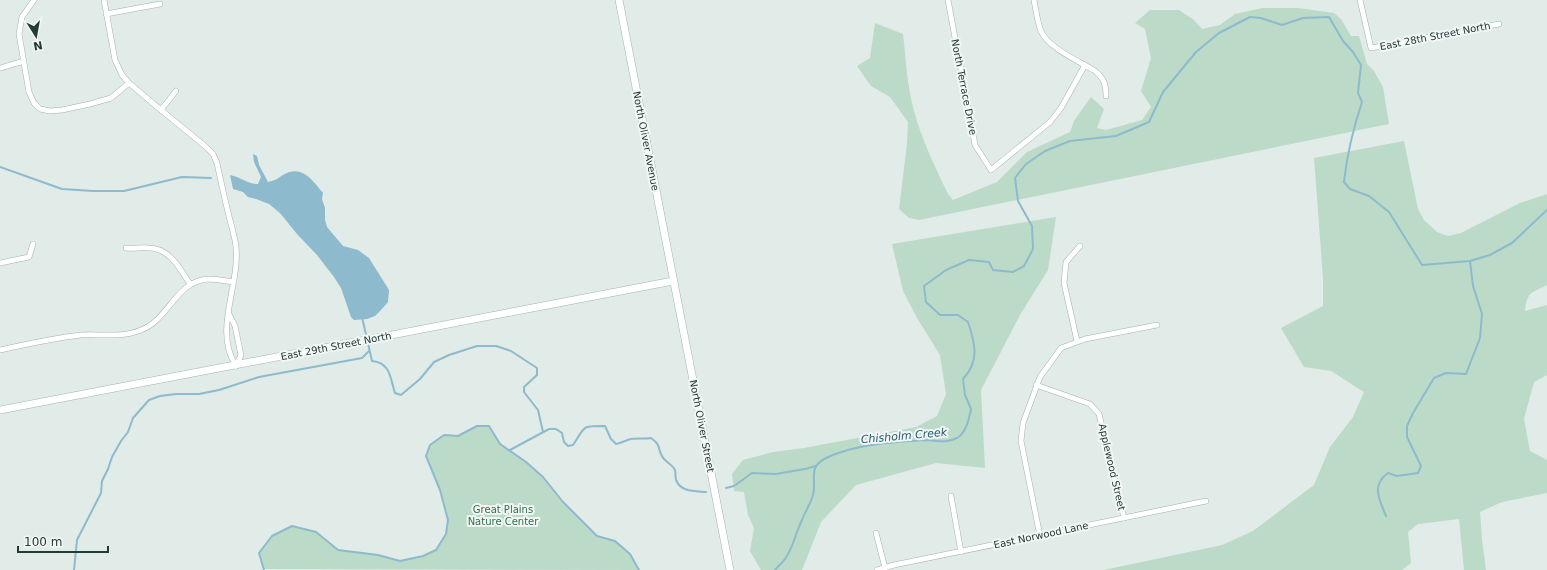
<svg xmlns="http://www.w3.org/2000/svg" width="1547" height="570" viewBox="0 0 1547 570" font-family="'DejaVu Sans',sans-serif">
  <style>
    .green { fill: #bcdac8 }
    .water { fill: #8dbacc }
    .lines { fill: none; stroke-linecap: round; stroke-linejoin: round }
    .stream { stroke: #8dbacc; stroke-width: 2 }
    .minor-casing { stroke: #a4b2af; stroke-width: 6 }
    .secondary-casing { stroke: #a1b5b1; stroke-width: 8 }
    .minor { stroke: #fff; stroke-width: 5 }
    .secondary { stroke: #fff; stroke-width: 7 }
    .labels { text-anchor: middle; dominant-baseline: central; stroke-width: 4; stroke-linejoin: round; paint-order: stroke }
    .street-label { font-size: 10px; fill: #233a37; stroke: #f2f7f5 }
    .park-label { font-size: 10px; fill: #306e50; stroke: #f2f7f5 }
    .water-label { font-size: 11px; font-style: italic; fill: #225a71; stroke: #f2f7f5 }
  </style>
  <rect width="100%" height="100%" fill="#e1ebe8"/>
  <!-- green -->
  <g class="green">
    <path d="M1262 8H1298L1334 13 1341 19 1351 36H1359L1367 64 1374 71 1383 87 1389 124 919 220 909 218 899 209 907 144 908 122 890 97 871 86 857 66 870 58 875 23 903 34C906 60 907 86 914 111 922 140 935 167 948 194L953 200 997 182 1027 152 1070 132 1074 121 1091 97 1104 109 1097 128 1106 130 1142 120 1151 107 1141 91 1151 58 1145 29 1135 23 1150 10H1179L1194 20 1202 29 1220 25 1235 14Z"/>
    <path d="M1404 141 1418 209 1424 220 1437 232 1448 236 1461 233 1520 203 1547 194V285C1531 293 1527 292 1525 311L1547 305V375L1534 382 1524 419 1530 451 1547 460V493L1502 502 1480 512 1482 539 1486 570H1464L1459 519 1418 524 1408 532 1411 563 1402 570H1104L1222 545 1253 531 1314 485 1330 447 1353 417 1364 392 1331 371 1304 367 1281 328 1323 306V278L1314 158Z"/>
    <path d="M1056 217 1048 270 1020 315 981 390 985 468 936 463 856 485 821 522 802 570H761L750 551 754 528 748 515 744 492 734 491 732 474 743 460 773 452 804 448 916 427 937 416 946 394 940 355 917 318 903 291 892 244Z"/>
    <path d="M477 426H489L500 444 526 462 543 477 563 502 597 536 615 541 630 554 639 570 263 569 259 553 272 536 292 526 316 532 338 550 378 555 400 561 423 556 436 550 446 534 448 520 440 490 426 456 430 445 444 435 458 436Z"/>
  </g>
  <!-- water -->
  <path class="water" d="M253 154 257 156 259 165 268 182C276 180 277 179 283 175 302 164 312 180 323 193L322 199 325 208V220L327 227 343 246 358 250 369 258 389 290 388 302 381 310 375 316 367 319 354 320 351 317 341 288 334 277 317 255 297 234 280 213 269 204 256 199 248 197 243 192 233 189 230 175C241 177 247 184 258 184L261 177 254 162Z"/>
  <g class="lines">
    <!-- stream -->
    <g class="stream">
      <path d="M0 167 62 189 93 191H124L182 177 211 178"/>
      <path d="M362 317 372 361C391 363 390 378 395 393L401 395 420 379 434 362 449 355 477 346H496L511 351 537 368V375L524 387V392L538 410 543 432"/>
      <path d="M510 450 549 429H556L562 433 564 442 568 446 573 445C586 426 580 426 605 426L611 439 616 444C622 443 626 440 631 439 635 438 646 439 651 438 662 446 657 448 662 456 665 462 672 464 675 470 676 473 675 476 676 480 681 492 694 491 706 492"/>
      <path d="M726 488 734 486 752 473 776 474 805 469 816 466"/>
      <path d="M1386 516C1379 499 1371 485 1388 473L1397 476 1418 473 1421 466 1407 437V426L1413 413 1434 378 1446 373 1466 374 1480 338 1482 314 1473 286 1470 261"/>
      <path d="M74 570 77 540 101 493 102 481 108 469 112 457 121 441 128 432 133 418 149 400 160 396 176 394H199L219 390 259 377 362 358 369 351"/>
      <path d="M264 570 259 553 272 536 292 526 316 532 338 550 378 555 400 561 423 556 436 550 446 534 448 520 440 490 426 456 430 445 444 435 458 436 477 426H489L500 444 526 462 543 477 563 502 597 536 615 541 630 554 639 570"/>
      <path d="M775 570C778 566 782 563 785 559 793 548 796 532 802 520 805 512 811 503 813 495 817 480 807 467 826 458 855 444 892 442 924 440 936 440 945 444 957 438 966 433 969 419 971 409L965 395 963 379C980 361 975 343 968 322L958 315H940L926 302 924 286 946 270 969 260 989 262 993 270 1013 272 1024 266 1033 249 1032 226 1018 201 1015 178 1026 164 1045 151 1070 141 1116 136 1149 122 1163 92 1196 52 1219 33 1250 17 1261 18 1282 25 1303 18 1329 17 1343 41 1353 52 1361 65 1358 93 1362 102C1353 129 1347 154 1344 182L1350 189 1369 196 1389 212 1422 265 1470 261 1490 255 1512 243 1547 210"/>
    </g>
    <defs>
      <g id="minor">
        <path d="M34 0 22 17 19 34 29 92 34 103 40 109 50 111 62 110 90 104 111 98 129 83"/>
        <path d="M104 0 115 60 122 75 129 83 161 110 205 146 213 154 217 163C221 182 225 201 230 220 232 228 235 238 236 247 240 285 213 331 236 366"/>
        <path d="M948 0 975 145 991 170 1050 122 1061 108 1085 65"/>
        <path d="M1034 0C1036 10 1037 21 1041 31 1048 48 1079 61 1095 71 1104 78 1106 85 1106 96"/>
        <path d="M1360 0 1371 48 1499 24"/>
        <path d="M106 14 160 4"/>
        <path d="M0 68 24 61"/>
        <path d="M161 110 176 91"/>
        <path d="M126 248C133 249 141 247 149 248 170 248 180 269 190 284"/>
        <path d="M0 263 29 257 33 244"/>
        <path d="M229 314 235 326 241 355 236 366"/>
        <path d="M1077 341 1064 283 1066 262 1080 246"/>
        <path d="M0 350C27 344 54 338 81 335 101 334 122 338 141 330 169 320 176 280 209 279 217 279 226 281 233 282"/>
        <path d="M1036 385 1090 404 1099 414 1124 518"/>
        <path d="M951 496 961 552"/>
        <path d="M876 533 885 568"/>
        <path d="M1040 536 1021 441 1023 423 1040 377 1061 348 1085 339 1157 325"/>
        <path d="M877 570 894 565 1206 501"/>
      </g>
      <g id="secondary">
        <path d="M619 0 730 570"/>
        <path d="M0 410 673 281"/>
      </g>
    </defs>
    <!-- minor casing -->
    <use href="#minor" class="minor-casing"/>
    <!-- secondary casing -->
    <use href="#secondary" class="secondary-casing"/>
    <!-- minor -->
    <use href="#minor" class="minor"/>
    <!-- secondary -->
    <use href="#secondary" class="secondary"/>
  </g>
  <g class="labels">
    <!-- street labels -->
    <g class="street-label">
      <text transform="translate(1435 36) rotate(-11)">East 28th Street North</text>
      <text transform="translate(964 87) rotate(79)">North Terrace Drive</text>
      <text transform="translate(646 141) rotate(79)">North Oliver Avenue</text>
      <text transform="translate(336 346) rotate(-11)">East 29th Street North</text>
      <text transform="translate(702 426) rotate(79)">North Oliver Street</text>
      <text transform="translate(1112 467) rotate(77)">Applewood Street</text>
      <text transform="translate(1041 535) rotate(-12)">East Norwood Lane</text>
    </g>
    <!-- park labels -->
    <g class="park-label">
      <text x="503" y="509">Great Plains<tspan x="503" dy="12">Nature Center</tspan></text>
    </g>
    <!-- water labels -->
    <g class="water-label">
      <text transform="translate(904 436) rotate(-5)">Chisholm Creek</text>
    </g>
  </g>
  <!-- north arrow -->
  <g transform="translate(36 36) rotate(169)" stroke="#f2f7f5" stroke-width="3" paint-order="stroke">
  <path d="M0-3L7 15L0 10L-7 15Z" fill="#233a37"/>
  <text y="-6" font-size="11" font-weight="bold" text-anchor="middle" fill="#233a37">N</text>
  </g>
  <!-- scale -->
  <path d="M18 546v6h90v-6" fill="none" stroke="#233a37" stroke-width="2"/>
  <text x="24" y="546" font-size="12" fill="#233a37" stroke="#f2f7f5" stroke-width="3" paint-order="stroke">100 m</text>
</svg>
